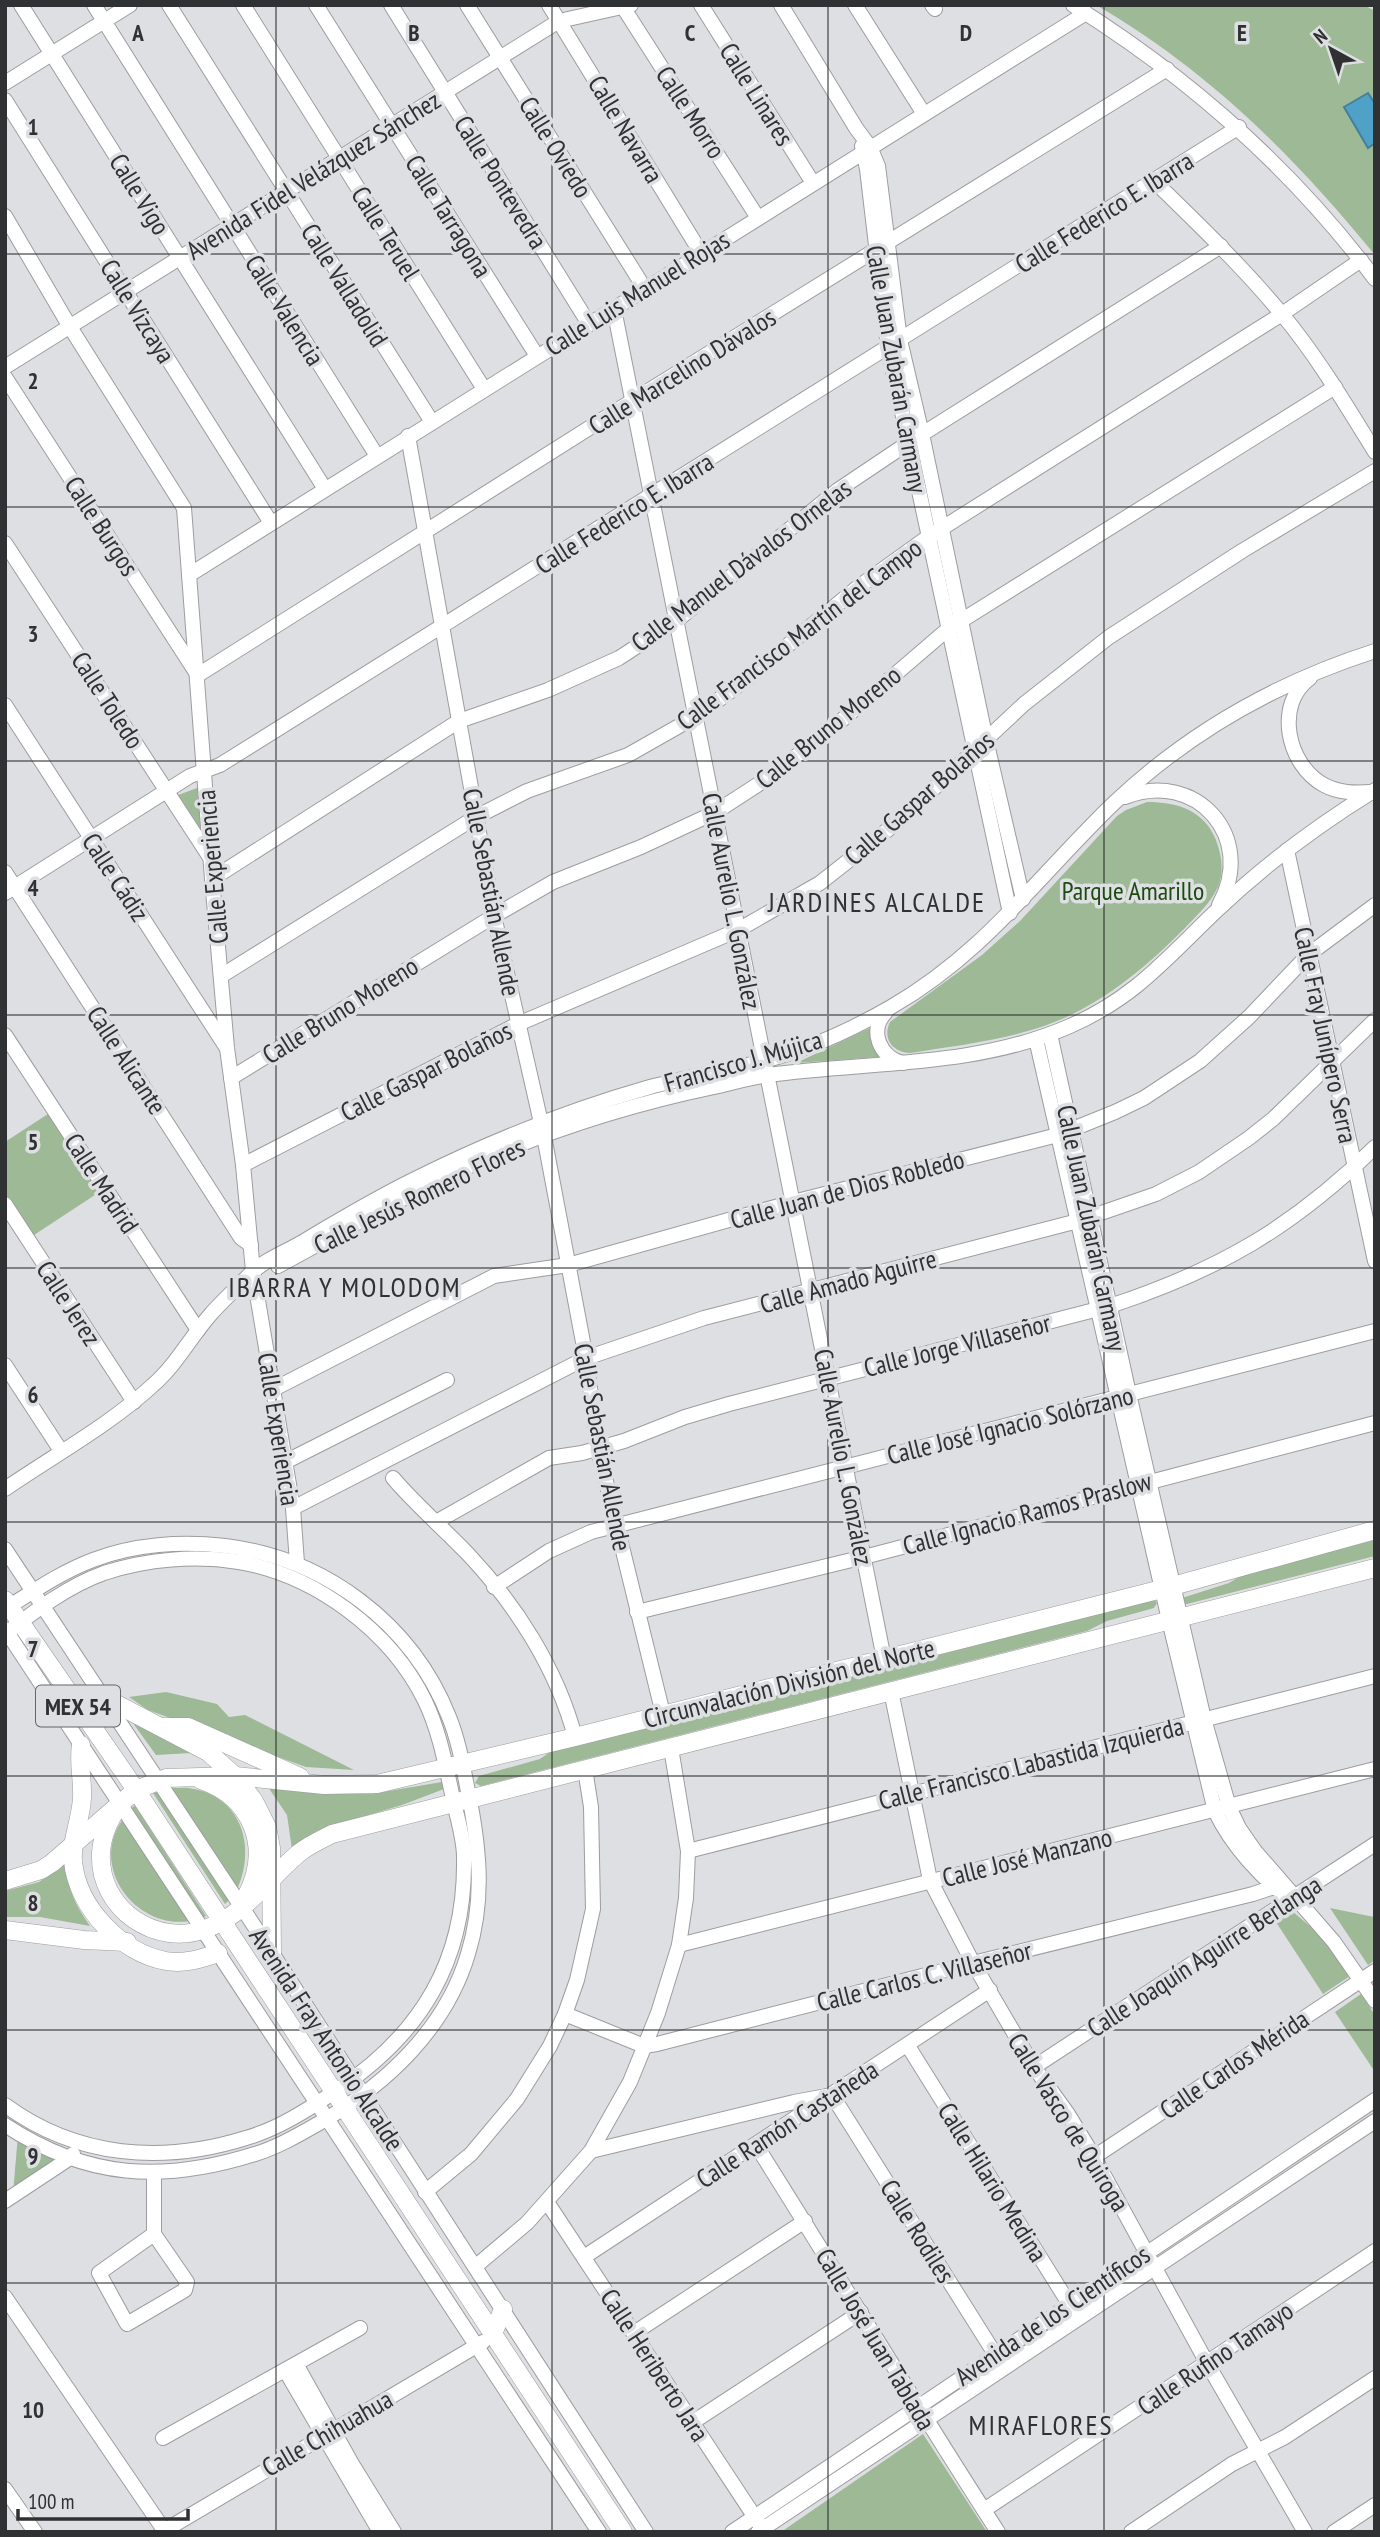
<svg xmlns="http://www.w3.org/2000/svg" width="1380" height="2537" viewBox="0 0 1380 2537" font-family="'PT Sans Narrow',sans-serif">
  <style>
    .green { fill: #9db996 }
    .water { fill: #50a1c7; stroke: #467f9a; stroke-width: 2 }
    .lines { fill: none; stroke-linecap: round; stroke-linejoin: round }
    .minor-casing { stroke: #9c9da0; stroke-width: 16 }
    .major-casing { stroke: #9c9da0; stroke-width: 19 }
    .minor { stroke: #fff; stroke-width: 14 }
    .major { stroke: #fff; stroke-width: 18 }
    .grid { fill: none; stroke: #303132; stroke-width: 2; stroke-opacity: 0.55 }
    .labels { text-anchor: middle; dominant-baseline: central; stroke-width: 7; stroke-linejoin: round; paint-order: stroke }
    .shield { fill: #dedfe2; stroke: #646567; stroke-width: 2 }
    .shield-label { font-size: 24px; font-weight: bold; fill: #303132 }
    .street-label { font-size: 26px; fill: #303132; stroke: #dedfe2 }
    .park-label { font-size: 26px; fill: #1c4b10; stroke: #dedfe2 }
    .neighbourhood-label { font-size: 28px; letter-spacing: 2px; fill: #303132; stroke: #dedfe2 }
    .grid-label { font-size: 23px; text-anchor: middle; font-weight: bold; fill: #303132; stroke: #dedfe2; stroke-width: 7; stroke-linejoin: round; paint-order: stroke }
  </style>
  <rect width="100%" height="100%" fill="#dedfe2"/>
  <!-- green -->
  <g class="green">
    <path d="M1096 5H1364L1375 11V255C1293 155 1208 70 1096 5Z"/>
    <path d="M200 787 202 831 178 795Z"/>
    <path d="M1147 802C1177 802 1204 810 1216 840 1222 856 1224 871 1218 887 1210 904 1197 915 1185 928 1143 970 1098 1008 1041 1027 999 1041 954 1046 910 1053 893 1052 882 1039 890 1022L982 955 1020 921 1117 816 1126 810Z"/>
    <path d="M872 1027 871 1041 880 1057 796 1063Z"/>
    <path d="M51 1112 101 1191 31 1237 5 1196V1142Z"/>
    <path d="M1375 1540V1556L1187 1604H1185L1182 1598 1229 1583 1245 1573Z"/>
    <path d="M1154 1599 1157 1603 1154 1608 1107 1621 1087 1631 481 1786 475 1783 479 1776 540 1759 550 1752Z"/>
    <path d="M166 1692 217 1704 229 1717 245 1715 354 1770 306 1767 148 1710 129 1697Z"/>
    <path d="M130 1719 191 1753 156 1755Z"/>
    <path d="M442 1782 444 1789 402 1805 325 1828 292 1849 287 1815 268 1787 371 1794Z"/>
    <path d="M171 1788C178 1788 187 1787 194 1789 243 1799 256 1848 237 1890Z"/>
    <path d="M159 1792 229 1900 225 1904 153 1793Z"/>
    <path d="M135 1805 206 1916 201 1919 130 1810Z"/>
    <path d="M123 1819 190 1921C136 1930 88 1867 123 1819Z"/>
    <path d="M66 1862C67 1888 75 1905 90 1926L40 1917H5V1891L39 1882Z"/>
    <path d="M1330 1908 1374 1917 1375 1960 1368 1965Z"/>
    <path d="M1292 1911 1326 1940 1350 1976 1323 1994 1276 1922Z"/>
    <path d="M1361 1994 1375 2015V2072L1335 2012Z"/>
    <path d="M18 2135 59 2160 13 2193Z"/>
    <path d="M923 2434 987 2532H780H781Z"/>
  </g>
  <!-- water -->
  <path class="water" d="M1368 93 1375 104V143L1368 148 1344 107Z"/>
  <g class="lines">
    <defs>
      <g id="minor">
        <path d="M21 5 325 489"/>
        <path d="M94 5 377 456"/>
        <path d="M169 5 432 422"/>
        <path d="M243 5 484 389"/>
        <path d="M316 5 537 356"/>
        <path d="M391 5 589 324"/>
        <path d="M467 5 645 289"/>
        <path d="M549 5 701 253"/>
        <path d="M701 5 813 183"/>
        <path d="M781 5 856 128 870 147 878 166 900 340 922 434 986 740 1023 899"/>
        <path d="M855 5 924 114"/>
        <path d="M932 5 935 9"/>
        <path d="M1073 5C1191 79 1291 167 1375 279"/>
        <path d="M623 7 758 218"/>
        <path d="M5 83 130 5"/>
        <path d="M5 100 271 523"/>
        <path d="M862 146 867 169 888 347 1010 913"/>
        <path d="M1154 181C1198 224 1242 266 1281 313 1317 356 1346 405 1375 452"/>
        <path d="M5 216 70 327 184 508 212 879 227 1048 243 1165 253 1271 293 1508 297 1563"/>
        <path d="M614 309 884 1659"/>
        <path d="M5 367 559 21 631 5"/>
        <path d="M5 377 197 674"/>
        <path d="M408 436 494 916 544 1136 586 1358 598 1449 663 1714"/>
        <path d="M5 543 209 856"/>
        <path d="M189 575 1086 13"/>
        <path d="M198 675 632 401 1167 69"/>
        <path d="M1310 678C1274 704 1287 765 1324 785 1339 793 1354 793 1371 792"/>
        <path d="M5 705 226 1047"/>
        <path d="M1125 797C1196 769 1257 837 1219 905"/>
        <path d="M1287 850 1375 1261"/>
        <path d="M5 872 241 1238 251 1245"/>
        <path d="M212 879 459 721 548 690 619 658 676 621 838 490 908 443 1221 246"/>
        <path d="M5 893 190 776 220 765 1239 127"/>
        <path d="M221 976 476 817 527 791 628 755 695 717 747 679 857 588 928 537 1282 314 1361 260"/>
        <path d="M886 1012C868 1030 880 1058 903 1063"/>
        <path d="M1050 1034 1129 1394 1204 1719 1229 1807 1239 1828 1255 1851 1334 1942 1375 2001"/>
        <path d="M5 1035 198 1330"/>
        <path d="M1036 1039 1169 1620 1215 1811C1232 1846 1261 1878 1292 1901"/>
        <path d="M231 1078 494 916 553 882 641 847 714 813 765 780 828 732 948 629 1335 387"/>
        <path d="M243 1165 518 1024 738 930 820 883 900 820 1024 704 1109 637 1242 551 1375 471"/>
        <path d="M5 1204 134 1402"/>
        <path d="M278 1266C339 1233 400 1198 463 1169 543 1132 628 1105 714 1087 731 1083 750 1078 768 1075 869 1061 974 1068 1070 1026 1134 998 1165 960 1214 913 1262 867 1318 825 1375 790"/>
        <path d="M5 1365 61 1451"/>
        <path d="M272 1390 494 1276 568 1265 793 1202 1058 1135 1115 1112 1144 1098 1200 1061 1249 1017 1308 955 1375 905"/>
        <path d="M285 1462 447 1380"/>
        <path d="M393 1478C416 1505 443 1528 468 1554 516 1605 557 1669 575 1737"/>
        <path d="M5 1489C53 1456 111 1424 153 1385 176 1365 190 1338 210 1315 222 1301 237 1288 250 1274 263 1261 283 1253 299 1244 336 1222 374 1199 413 1180 489 1142 569 1110 650 1087 687 1077 726 1071 763 1061 807 1050 851 1030 891 1007 985 953 1038 876 1114 803 1188 733 1278 682 1375 651"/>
        <path d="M293 1508 586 1358 704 1318 1078 1221 1156 1194 1199 1172 1249 1138 1273 1119 1375 1020"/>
        <path d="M436 1522 549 1458 582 1453 624 1441 685 1417 729 1404 1110 1306C1219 1270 1292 1228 1375 1147"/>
        <path d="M5 1549 272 1953 646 2532"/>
        <path d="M494 1587 549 1551 591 1532 1375 1331"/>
        <path d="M5 1609C34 1591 61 1572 93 1560 134 1544 182 1541 225 1546 324 1558 412 1623 449 1717 460 1744 464 1773 470 1801 480 1854 484 1902 468 1954 446 2028 387 2084 321 2122 300 2134 278 2147 255 2154 163 2183 87 2179 5 2125"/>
        <path d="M637 1612 864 1557 1375 1423"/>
        <path d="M5 1629 599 2532"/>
        <path d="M5 1634C36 1610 68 1586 104 1573 147 1559 195 1555 239 1562 315 1575 391 1631 425 1701 439 1730 445 1762 452 1794 456 1814 464 1837 464 1857 466 1961 421 2034 337 2090 309 2109 278 2129 246 2138 163 2164 77 2158 5 2105"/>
        <path d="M891 1691 930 1880 973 1963 1034 2067 1068 2114 1094 2157 1207 2363 1305 2532"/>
        <path d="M688 1851 1375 1676"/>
        <path d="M679 1945 1375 1769"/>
        <path d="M565 2014 644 2046 657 2044 973 1963 1253 1894 1283 1884"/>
        <path d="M908 2046 1073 2310"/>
        <path d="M1034 2067 1375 1844"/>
        <path d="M756 2145C837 2273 915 2404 998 2532"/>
        <path d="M591 2151 794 2102 832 2095 1000 2362"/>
        <path d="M1094 2157 1375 1971"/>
        <path d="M425 2192 471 2154 517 2099 550 2046 565 2014 577 1980 593 1909 591 1807 585 1769"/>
        <path d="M5 2201 70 2158 73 2154"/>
        <path d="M547 2202 760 2525"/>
        <path d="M154 2234 99 2273 127 2324 185 2290 187 2282 154 2234V2174"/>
        <path d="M584 2257 990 1990"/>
        <path d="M476 2266 527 2223 591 2151 630 2082 658 2013 679 1945 686 1898 688 1851 671 1748"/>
        <path d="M5 2297 164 2530"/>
        <path d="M634 2333 805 2221"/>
        <path d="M296 2364 352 2464 394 2532"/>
        <path d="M285 2370 380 2532"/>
        <path d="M693 2422 861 2312"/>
        <path d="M163 2438 360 2328"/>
        <path d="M5 2489 35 2532"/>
        <path d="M984 2510 1375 2251"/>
        <path d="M162 2532 483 2342"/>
        <path d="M732 2532 1375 2100"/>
        <path d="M758 2532 1375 2121"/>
        <path d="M1131 2532 1232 2464 1285 2437 1375 2378"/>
        <path d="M1334 2532 1375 2505"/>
      </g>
      <g id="major">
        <path d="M5 1600 136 1790 623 2532"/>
        <path d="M103 1697 208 1752 235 1776 254 1801 267 1827 271 1848 272 1953"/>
        <path d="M164 1727H188L300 1777"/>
        <path d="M81 1745C78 1763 83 1779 82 1798 81 1819 71 1840 73 1861 77 1907 121 1953 166 1961 184 1964 201 1959 218 1953"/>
        <path d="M201 1780C253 1798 272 1848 246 1897"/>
        <path d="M120 1803C110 1819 102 1834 101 1853 98 1909 157 1949 208 1928 245 1914 270 1877 299 1853 309 1845 320 1840 332 1834L1375 1568"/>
        <path d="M5 1881 41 1870 52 1863 136 1790 166 1778 235 1776 324 1785 377 1784 575 1737 1162 1589 1375 1530"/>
        <path d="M5 1930 84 1940 127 1942"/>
        <path d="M493 2334 503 2309"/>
      </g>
    </defs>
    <!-- minor casing -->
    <use href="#minor" class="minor-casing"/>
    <!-- major casing -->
    <use href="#major" class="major-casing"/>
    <!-- minor -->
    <use href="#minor" class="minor"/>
    <!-- major -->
    <use href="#major" class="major"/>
  </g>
  <!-- grid -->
  <path class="grid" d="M276 5V2532M552 5V2532M828 5V2532M1104 5V2532M5 254H1375M5 507H1375M5 761H1375M5 1015H1375M5 1268H1375M5 1522H1375M5 1776H1375M5 2030H1375M5 2283H1375"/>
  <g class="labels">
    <!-- shield labels -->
    <rect class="shield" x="36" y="1685.5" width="84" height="41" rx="5"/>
    <g class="shield-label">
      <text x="78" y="1706">MEX 54</text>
    </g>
    <!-- street labels -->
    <g class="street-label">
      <text transform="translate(757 94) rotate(58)">Calle Linares</text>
      <text transform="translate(691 112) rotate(57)">Calle Morro</text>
      <text transform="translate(626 129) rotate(59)">Calle Navarra</text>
      <text transform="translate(556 147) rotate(58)">Calle Oviedo</text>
      <text transform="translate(313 175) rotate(-32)">Avenida Fidel Velázquez Sánchez</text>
      <text transform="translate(501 182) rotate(58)">Calle Pontevedra</text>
      <text transform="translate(140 194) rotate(58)">Calle Vigo</text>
      <text transform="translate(1104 212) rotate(-32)">Calle Federico E. Ibarra</text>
      <text transform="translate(449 216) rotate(58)">Calle Tarragona</text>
      <text transform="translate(386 233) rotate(58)">Calle Teruel</text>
      <text transform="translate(345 285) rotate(58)">Calle Valladolid</text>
      <text transform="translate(637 293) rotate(-32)">Calle Luis Manuel Rojas</text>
      <text transform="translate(285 310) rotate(58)">Calle Valencia</text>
      <text transform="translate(138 311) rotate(58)">Calle Vizcaya</text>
      <text transform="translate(897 369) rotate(80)">Calle Juan Zubarán Carmany</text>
      <text transform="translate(682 371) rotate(-32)">Calle Marcelino Dávalos</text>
      <text transform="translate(624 513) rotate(-32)">Calle Federico E. Ibarra</text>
      <text transform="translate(102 526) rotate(57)">Calle Burgos</text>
      <text transform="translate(741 565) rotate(-37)">Calle Manuel Dávalos Ornelas</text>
      <text transform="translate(799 634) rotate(-37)">Calle Francisco Martín del Campo</text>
      <text transform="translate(108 700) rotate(57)">Calle Toledo</text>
      <text transform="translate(828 727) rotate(-39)">Calle Bruno Moreno</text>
      <text transform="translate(919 798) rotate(-41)">Calle Gaspar Bolaños</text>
      <text transform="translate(212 867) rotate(-95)">Calle Experiencia</text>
      <text transform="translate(116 877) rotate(57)">Calle Cádiz</text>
      <text transform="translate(492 892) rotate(79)">Calle Sebastián Allende</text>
      <text transform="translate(732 901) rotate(79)">Calle Aurelio L. González</text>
      <text transform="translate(340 1010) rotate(-32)">Calle Bruno Moreno</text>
      <text transform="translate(1326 1035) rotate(78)">Calle Fray Junípero Serra</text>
      <text transform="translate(127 1060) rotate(57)">Calle Alicante</text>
      <text transform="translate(743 1061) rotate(-16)">Francisco J. Mújica</text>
      <text transform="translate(426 1071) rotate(-27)">Calle Gaspar Bolaños</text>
      <text transform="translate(102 1183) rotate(57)">Calle Madrid</text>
      <text transform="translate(847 1189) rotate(-15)">Calle Juan de Dios Robledo</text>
      <text transform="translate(419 1196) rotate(-26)">Calle Jesús Romero Flores</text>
      <text transform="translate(1092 1228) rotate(78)">Calle Juan Zubarán Carmany</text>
      <text transform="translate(848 1281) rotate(-15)">Calle Amado Aguirre</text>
      <text transform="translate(69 1303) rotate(57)">Calle Jerez</text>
      <text transform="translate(957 1345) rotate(-14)">Calle Jorge Villaseñor</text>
      <text transform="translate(1010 1425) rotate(-14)">Calle José Ignacio Solórzano</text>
      <text transform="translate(279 1429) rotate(81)">Calle Experiencia</text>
      <text transform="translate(603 1447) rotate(79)">Calle Sebastián Allende</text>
      <text transform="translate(844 1457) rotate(79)">Calle Aurelio L. González</text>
      <text transform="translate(1027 1513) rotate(-15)">Calle Ignacio Ramos Praslow</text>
      <text transform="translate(789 1683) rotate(-14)">Circunvalación División del Norte</text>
      <text transform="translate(1031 1763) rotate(-14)">Calle Francisco Labastida Izquierda</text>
      <text transform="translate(1027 1857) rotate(-14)">Calle José Manzano</text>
      <text transform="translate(1204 1956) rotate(-33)">Calle Joaquín Aguirre Berlanga</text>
      <text transform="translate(924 1976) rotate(-14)">Calle Carlos C. Villaseñor</text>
      <text transform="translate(327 2039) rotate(57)">Avenida Fray Antonio Alcalde</text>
      <text transform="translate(1234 2064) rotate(-34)">Calle Carlos Mérida</text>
      <text transform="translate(1069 2122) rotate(58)">Calle Vasco de Quiroga</text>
      <text transform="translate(787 2124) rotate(-33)">Calle Ramón Castañeda</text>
      <text transform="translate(993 2182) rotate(58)">Calle Hilario Medina</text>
      <text transform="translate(918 2231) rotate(58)">Calle Rodiles</text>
      <text transform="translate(1052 2315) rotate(-34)">Avenida de los Científicos</text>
      <text transform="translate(876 2339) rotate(59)">Calle José Juan Tablada</text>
      <text transform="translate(1215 2358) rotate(-34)">Calle Rufino Tamayo</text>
      <text transform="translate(655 2365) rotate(57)">Calle Heriberto Jara</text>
      <text transform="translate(327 2433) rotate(-30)">Calle Chihuahua</text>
    </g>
    <!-- park labels -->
    <g class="park-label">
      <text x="1133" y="890">Parque Amarillo</text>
    </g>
    <!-- neighbourhood labels -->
    <g class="neighbourhood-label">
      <text x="877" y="901">JARDINES ALCALDE</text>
      <text x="345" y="1286">IBARRA Y MOLODOM</text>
      <text x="1041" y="2424">MIRAFLORES</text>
    </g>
  </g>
  <g class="grid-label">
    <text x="138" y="41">A</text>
    <text x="414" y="41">B</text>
    <text x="690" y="41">C</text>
    <text x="966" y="41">D</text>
    <text x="1242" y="41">E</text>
    <text x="33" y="135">1</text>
    <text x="33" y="389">2</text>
    <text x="33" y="642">3</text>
    <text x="33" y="896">4</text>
    <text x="33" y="1150">5</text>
    <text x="33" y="1403">6</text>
    <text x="33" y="1657">7</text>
    <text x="33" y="1911">8</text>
    <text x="33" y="2164">9</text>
    <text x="33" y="2418">10</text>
  </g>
  <!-- border -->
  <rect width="1380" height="2537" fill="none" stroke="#303132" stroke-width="14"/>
  <!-- north arrow -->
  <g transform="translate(1331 49) rotate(320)" stroke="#dedfe2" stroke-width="5" paint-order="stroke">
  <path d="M0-5L12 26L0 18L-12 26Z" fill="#303132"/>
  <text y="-10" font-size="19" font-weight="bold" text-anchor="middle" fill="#303132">N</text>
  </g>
  <!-- scale -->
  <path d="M18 2509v10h170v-10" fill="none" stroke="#303132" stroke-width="3.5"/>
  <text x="28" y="2509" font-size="21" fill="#303132" stroke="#dedfe2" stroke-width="5" paint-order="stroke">100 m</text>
</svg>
